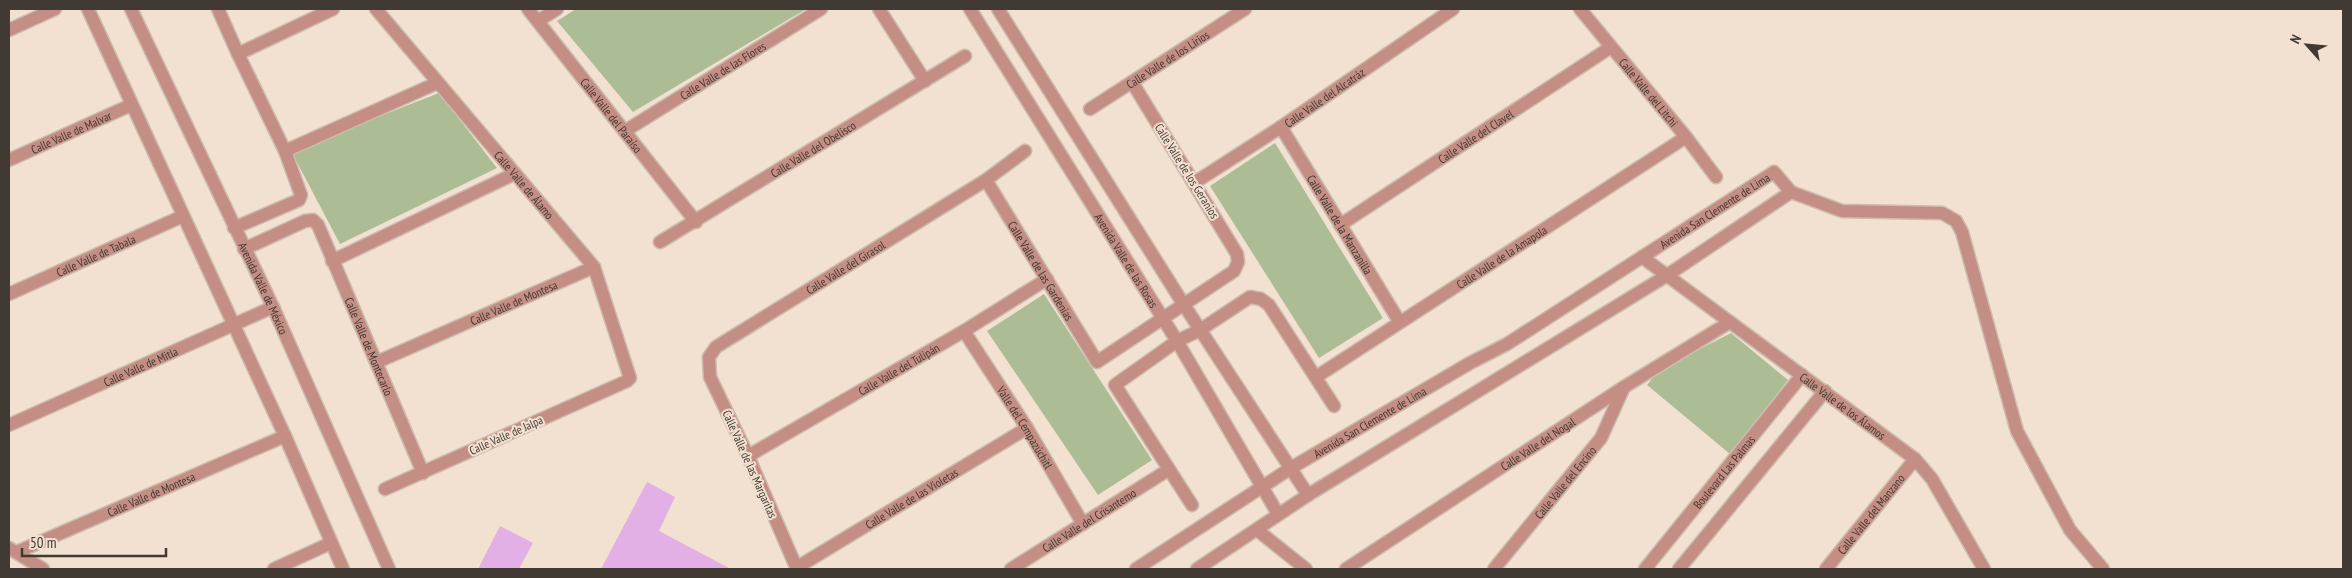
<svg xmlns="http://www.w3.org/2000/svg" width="2352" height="578" viewBox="0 0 2352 578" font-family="'PT Sans Narrow',sans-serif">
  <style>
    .green { fill: #acbd96 }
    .building { fill: #e3b0e5 }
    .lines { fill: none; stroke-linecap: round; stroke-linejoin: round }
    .minor-casing { stroke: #cbbcad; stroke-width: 15 }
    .tertiary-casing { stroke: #cbbcad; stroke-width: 15 }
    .minor { stroke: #c58e85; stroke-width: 12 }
    .tertiary { stroke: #c58e85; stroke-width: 12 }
    .labels { text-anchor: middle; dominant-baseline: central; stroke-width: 4; stroke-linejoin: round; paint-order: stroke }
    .street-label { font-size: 12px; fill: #413a33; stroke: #f2e1d0 }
  </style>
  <rect width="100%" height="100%" fill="#f2e1d0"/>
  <!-- green -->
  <g class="green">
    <path d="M576 9H806L633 112 557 21Z"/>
    <path d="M439 93 497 168 340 244 291 151Z"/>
    <path d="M1275 143 1383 318 1319 358 1210 186Z"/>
    <path d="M1044 294 1152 460 1098 495 987 331Z"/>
    <path d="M1731 333 1788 380 1730 454 1647 385 1659 370Z"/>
  </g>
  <!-- building -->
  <g class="building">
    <path d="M647 482 675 497 659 531 731 569H601Z"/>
    <path d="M500 526 533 543 519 569H478Z"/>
  </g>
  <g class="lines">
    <defs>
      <g id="minor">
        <path d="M218 9 238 54 285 151 301 195 299 200 234 228"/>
        <path id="s1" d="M376 9 594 267 630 378 627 381 385 489"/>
        <path id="s2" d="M528 9 696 222"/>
        <path d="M879 9 925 81"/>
        <path id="s3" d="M1580 9 1686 137 1716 177"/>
        <path d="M538 21 557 9"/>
        <path d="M9 30 55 9"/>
        <path d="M238 54 333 9"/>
        <path id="s4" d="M1090 109 1245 9"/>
        <path id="s5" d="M1281 127 1399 321"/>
        <path id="s6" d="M625 131 821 9"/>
        <path d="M285 151 437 83"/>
        <path id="s7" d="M9 160 131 105"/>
        <path id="s8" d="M986 180 1097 362 1234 271 1238 262 1237 254 1132 82"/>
        <path id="s9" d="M1194 183 1281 127 1453 9"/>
        <path d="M1791 192 1842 211 1942 213 1956 221 1962 232 2017 431 2070 530 2103 569"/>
        <path id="s10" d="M1340 225 1611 47"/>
        <path id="s11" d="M660 242 965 56"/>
        <path id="s12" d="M244 249 305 221 313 220 318 225 423 473"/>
        <path id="s13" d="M1642 257 1915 459 1932 479 1984 569"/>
        <path d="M332 261 514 174"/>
        <path id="s14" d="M9 294 183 216"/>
        <path id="s15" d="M964 331 1027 428 1083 524"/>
        <path id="s16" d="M377 362 594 267"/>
        <path id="s17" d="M1316 377 1686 137"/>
        <path id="s18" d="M9 425 273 307"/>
        <path id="s19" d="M748 456 964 331 1047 279"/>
        <path d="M1192 505 1115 385 1177 341 1200 330 1250 297 1261 299 1269 305 1334 406"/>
        <path d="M1257 530 1306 569"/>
        <path d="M9 548 43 569"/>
        <path id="s20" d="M17 552 285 436"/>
        <path id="s21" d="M796 568 1027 428"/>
        <path d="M274 569 331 543"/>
        <path id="s22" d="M797 569 748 456 710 377 709 357 716 347 986 180 1025 151"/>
        <path id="s23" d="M1011 569 1168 470"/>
        <path id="s24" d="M1346 569 1624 387 1730 322"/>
        <path id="s25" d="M1494 569 1601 438 1624 387"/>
        <path id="s26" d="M1645 569 1802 375"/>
        <path d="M1679 569 1825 391"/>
        <path id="s27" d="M1826 569 1915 459"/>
      </g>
      <g id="tertiary">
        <path d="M88 9 285 436 343 569"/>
        <path id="s28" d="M131 9 273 307 389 569"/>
        <path id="s29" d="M970 9 1177 341 1278 514"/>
        <path d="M998 9 1184 305 1308 495"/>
        <path id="s30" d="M1136 569 1291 468 1470 363 1507 344 1774 172 1791 192 1666 276 1308 495 1197 569"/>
      </g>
    </defs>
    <!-- minor casing -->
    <use href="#minor" class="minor-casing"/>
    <!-- tertiary casing -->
    <use href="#tertiary" class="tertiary-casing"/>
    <!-- minor -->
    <use href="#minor" class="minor"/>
    <!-- tertiary -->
    <use href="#tertiary" class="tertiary"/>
  </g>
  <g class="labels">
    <!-- street labels -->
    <g class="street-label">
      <text stroke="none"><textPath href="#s4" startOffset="92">Calle Valle de los Lirios</textPath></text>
      <text stroke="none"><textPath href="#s6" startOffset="115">Calle Valle de las Flores</textPath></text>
      <text stroke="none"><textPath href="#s3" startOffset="108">Calle Valle del Litchi</textPath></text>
      <text stroke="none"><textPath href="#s9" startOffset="156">Calle Valle del Alcatráz</textPath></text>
      <text stroke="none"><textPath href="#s2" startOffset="135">Calle Valle del Paraíso</textPath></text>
      <text stroke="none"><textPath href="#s7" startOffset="68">Calle Valle de Malvar</textPath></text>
      <text stroke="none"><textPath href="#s10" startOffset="162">Calle Valle del Clavel</textPath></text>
      <text stroke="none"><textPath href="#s11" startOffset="179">Calle Valle del Obelisco</textPath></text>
      <text transform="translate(1187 171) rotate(58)">Calle Valle de los Geranios</text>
      <text stroke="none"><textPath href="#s1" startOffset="230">Calle Valle de Álamo</textPath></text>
      <text stroke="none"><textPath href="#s30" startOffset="681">Avenida San Clemente de Lima</textPath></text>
      <text stroke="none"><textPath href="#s5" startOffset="114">Calle Valle de la Manzanilla</textPath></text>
      <text stroke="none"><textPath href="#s14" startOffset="95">Calle Valle de Tabala</textPath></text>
      <text stroke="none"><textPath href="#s17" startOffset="221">Calle Valle de la Amapola</textPath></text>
      <text stroke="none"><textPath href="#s29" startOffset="296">Avenida Valle de las Rosas</textPath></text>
      <text stroke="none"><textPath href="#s22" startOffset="395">Calle Valle del Girasol</textPath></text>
      <text stroke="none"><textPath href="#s8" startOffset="106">Calle Valle de las Gardenias</textPath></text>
      <text stroke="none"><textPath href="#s28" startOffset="309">Avenida Valle de México</textPath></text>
      <text stroke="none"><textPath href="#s16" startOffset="149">Calle Valle de Montesa</textPath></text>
      <text stroke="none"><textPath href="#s12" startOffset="214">Calle Valle de Montecarlo</textPath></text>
      <text stroke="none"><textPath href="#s18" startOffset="144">Calle Valle de Mitla</textPath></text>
      <text stroke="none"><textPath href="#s19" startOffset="174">Calle Valle del Tulipán</textPath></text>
      <text stroke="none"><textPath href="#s13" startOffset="250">Calle Valle de los Álamos</textPath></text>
      <text stroke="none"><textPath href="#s30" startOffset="276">Avenida San Clemente de Lima</textPath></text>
      <text stroke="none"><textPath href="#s15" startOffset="114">Valle del Cempazúchitl</textPath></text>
      <text transform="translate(506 435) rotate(-24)">Calle Valle de Jalpa</text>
      <text stroke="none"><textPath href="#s24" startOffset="229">Calle Valle del Nogal</textPath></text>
      <text transform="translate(750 464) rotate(66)">Calle Valle de las Margaritas</text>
      <text stroke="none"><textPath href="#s26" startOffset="125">Boulevard Las Palmas</textPath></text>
      <text stroke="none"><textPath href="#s25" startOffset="112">Calle Valle del Encino</textPath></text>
      <text stroke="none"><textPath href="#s20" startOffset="146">Calle Valle de Montesa</textPath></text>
      <text stroke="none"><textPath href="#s21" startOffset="135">Calle Valle de las Violetas</textPath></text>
      <text stroke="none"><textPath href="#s27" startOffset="71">Calle Valle del Manzano</textPath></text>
      <text stroke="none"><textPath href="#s23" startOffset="92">Calle Valle del Crisantemo</textPath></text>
    </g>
  </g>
  <!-- border -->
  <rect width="2352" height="578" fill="none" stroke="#413a33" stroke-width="20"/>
  <!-- north arrow -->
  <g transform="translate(2307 45) rotate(297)" stroke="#f2e1d0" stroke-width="4" paint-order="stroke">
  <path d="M0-4L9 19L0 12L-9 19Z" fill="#413a33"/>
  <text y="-8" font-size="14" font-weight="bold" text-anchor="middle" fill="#413a33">N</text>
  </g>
  <!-- scale -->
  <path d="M22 548v8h144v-8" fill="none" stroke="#413a33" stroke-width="2.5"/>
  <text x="30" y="548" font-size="15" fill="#413a33" stroke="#f2e1d0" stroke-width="4" paint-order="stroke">50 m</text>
</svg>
